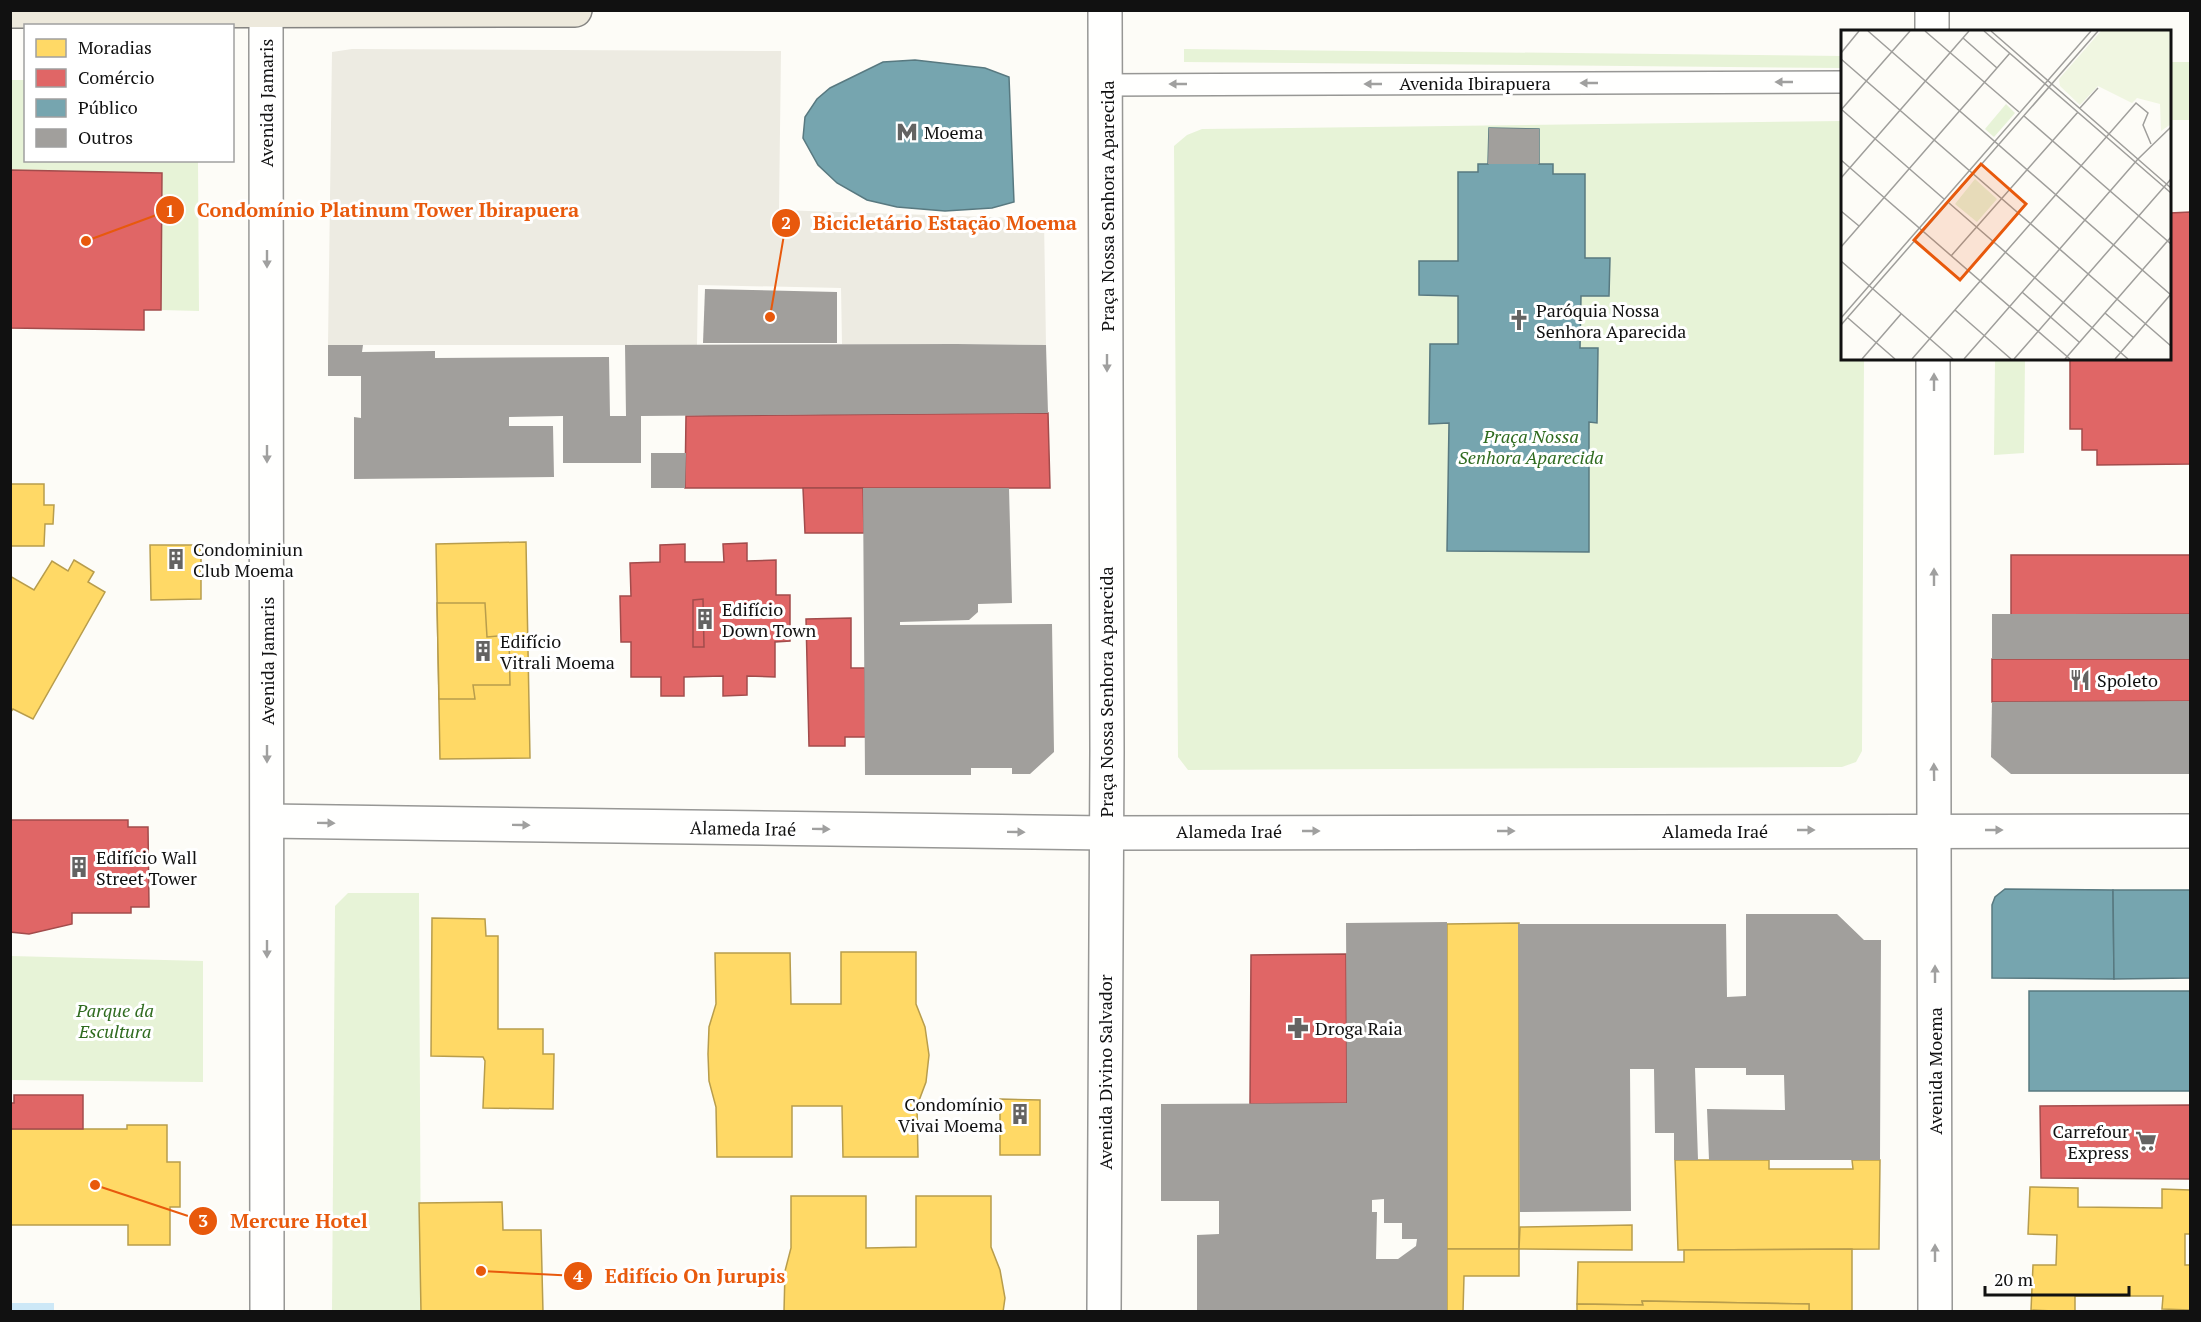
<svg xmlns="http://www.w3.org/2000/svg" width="2201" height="1322" viewBox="0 0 2201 1322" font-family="'PT Serif',serif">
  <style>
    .green { fill: #e7f3d7 }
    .plaza { fill: #edebe2 }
    .water { fill: #cde8f7 }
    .homes { fill: #ffd966; stroke: #b89d4c; stroke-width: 1.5 }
    .shops { fill: #e06666; stroke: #a24c4c; stroke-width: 1.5 }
    .public { fill: #76a5af; stroke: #587980; stroke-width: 1.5 }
    .building { fill: #a19f9c; fill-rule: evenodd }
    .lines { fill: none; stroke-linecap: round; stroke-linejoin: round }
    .lane-casing { stroke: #979795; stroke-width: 24 }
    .street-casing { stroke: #979795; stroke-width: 36 }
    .primary-casing { stroke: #858482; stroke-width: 36 }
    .lane { stroke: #fffffe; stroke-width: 21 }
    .street { stroke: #fffffe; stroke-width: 33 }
    .primary { stroke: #ede9dc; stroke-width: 33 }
    .oneway { fill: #a0a09f }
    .labels { text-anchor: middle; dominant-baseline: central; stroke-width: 6; stroke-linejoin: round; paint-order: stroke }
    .street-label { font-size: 18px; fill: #111; stroke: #fff }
    .poi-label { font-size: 18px; fill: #111; stroke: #fff; text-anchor: start }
    .park-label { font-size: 18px; font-style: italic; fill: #2f6b1f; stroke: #fff }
    .inset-road { fill: none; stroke: #9f9e9b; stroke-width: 1.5 }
    .view { fill: #e8590c; fill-opacity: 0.15; stroke: #e8590c; stroke-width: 3 }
    .inset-edge { fill: none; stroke: #111; stroke-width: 3 }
    .leader { fill: none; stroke: #e8590c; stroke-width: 2 }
    .callout-dot { fill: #e8590c; stroke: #fff; stroke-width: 2 }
    .mark-label { font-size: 18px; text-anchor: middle; font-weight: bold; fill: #fff }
    .callout-label { font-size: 20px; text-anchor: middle; font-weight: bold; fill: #e8590c; stroke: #fff; stroke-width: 6; stroke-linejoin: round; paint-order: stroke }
  </style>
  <rect width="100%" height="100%" fill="#fdfcf7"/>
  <!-- green -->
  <g class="green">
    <path d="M1184 49 1842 56V68L1184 62Z"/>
    <rect x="2170" y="62" width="20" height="58"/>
    <path d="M10 80H25L26 160 198 161 199 311 161 310 162 173 11 170Z"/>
    <path d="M1842 121V358L1864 359 1862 751 1856 762 1842 767 1188 770 1178 757 1174 146 1187 135 1202 129Z"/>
    <path d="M1995 359H2025L2024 453 1994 455Z"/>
    <path d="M348 893H419L421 1311 332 1312 335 906Z"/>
    <path d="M11 956 203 961V1082L11 1080Z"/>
  </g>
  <!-- plaza -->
  <path class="plaza" d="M352 49 781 51 779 210 1044 219 1046 345 842 344 841 288 698 285 697 345H328L332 52Z"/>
  <!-- water -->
  <rect class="water" x="11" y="1303" width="43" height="8"/>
  <!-- homes -->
  <g class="homes">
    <path d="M10 484H44V505H54L53 524H45L44 546H10Z"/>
    <path d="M526 542 530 758 440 759 436 544Z"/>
    <path d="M150 545H201V599L151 600Z"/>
    <path d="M74 560 94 572 88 582 105 592 33 719 13 709 10 713V576L34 590 52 561 68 571Z"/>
    <path d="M437 603H485L487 637 509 635 510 685H473L475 699H439Z"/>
    <path d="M432 918 485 919 486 936H498V1029H543V1054H554L553 1109 483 1108 485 1061 483 1057 431 1056Z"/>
    <path d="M1519 923V1249H1447V924Z"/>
    <path d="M841 952H916V1004L925 1027 929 1055 926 1082 917 1106 918 1157H843L842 1106H792V1157H717L716 1107 709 1081 708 1054 709 1027 716 1004 715 953H790L791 1004H841Z"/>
    <path d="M1000 1099 1040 1100V1155H1000Z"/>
    <path d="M127 1125H167V1162H180V1207H170V1245H128V1225H11L10 1243V1129H127Z"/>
    <path d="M1675 1160H1769V1169H1853L1852 1160H1880L1879 1249 1678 1250Z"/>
    <path d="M2030 1187 2078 1188V1207L2162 1208V1189L2190 1190V1234H2185V1265H2190V1310L2162 1309 2163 1296H2075V1312L2031 1310 2033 1265H2056L2057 1235 2028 1234Z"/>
    <path d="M791 1196H866V1248L916 1247V1196H991V1247L1000 1270 1005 1298 1003 1312H784L785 1271 791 1248Z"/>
    <path d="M502 1202 503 1230H541L543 1312H421L419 1203Z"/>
    <path d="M1632 1225V1250L1519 1249 1520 1227Z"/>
    <path d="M1447 1249H1519V1276H1464L1463 1312H1447Z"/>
    <path d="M1852 1249V1312H1809V1304L1642 1301 1643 1305 1577 1304 1578 1262H1684V1250Z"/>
    <path d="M1642 1301 1809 1304V1312H1577V1304L1643 1305Z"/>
  </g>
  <!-- shops -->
  <g class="shops">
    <path d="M10 170 162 173 161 310H144V330L10 328Z"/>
    <path d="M2190 212V464L2097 465V450H2082V429H2070V358H2170V213Z"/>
    <path d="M1048 413 1050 488H685L686 416Z"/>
    <path d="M803 488H863L864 533H805Z"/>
    <path d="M747 543V561L776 560V595H790V641L775 642V677L747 676V695L723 696V676L684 677V696H661V677H631V642H621L620 596H631L630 563 660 562V545L685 544V562H724L723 544Z"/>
    <path d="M2011 555H2190V614L2011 615Z"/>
    <path d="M703 599 704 647H693V600Z"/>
    <path d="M851 618V668H865L866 737H845V746H809L806 619Z"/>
    <path d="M1992 659H2190V701L1992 702Z"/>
    <path d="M10 820H128V827H148L149 907H131V913H72V924L29 934 10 932Z"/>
    <path d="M1346 954 1347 1103 1250 1104 1251 955Z"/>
    <path d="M14 1095H83V1129H10V1103H14Z"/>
    <path d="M2190 1105V1179L2041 1178 2040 1106Z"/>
  </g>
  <!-- public -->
  <g class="public">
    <path d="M915 60 985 68 1009 77 1014 202 992 208 945 211 897 207 867 200 837 183 818 165 803 138 805 117 817 99 830 88 883 62Z"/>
    <path d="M1489 128 1539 129V164H1553V174H1585V258H1610L1609 296H1581L1580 348H1598L1597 423 1589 422V552L1447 551 1449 423 1429 424 1430 344H1458V296L1419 295V261H1458V172H1478V164H1488Z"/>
    <path d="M2005 889 2113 890 2114 979 1992 978V905L1995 897Z"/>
    <path d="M2113 890H2190V978L2114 979Z"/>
    <rect x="2029" y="991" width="161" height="100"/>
  </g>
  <!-- building -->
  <g class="building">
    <path d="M1489 128 1539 129V164H1488Z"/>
    <path d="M705 289 837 292V343H703Z"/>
    <path d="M956 344 1046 345 1048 413 641 416V463H563V416L509 417V426H553L554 477 354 479V417L361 418V376H328V345H363L362 352 435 351V358L609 357 610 416H626L625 345Z"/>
    <path d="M651 453H686L685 488H651Z"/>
    <path d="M863 488H1009L1012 603 978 604V612L969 620 900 622V625L1052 624 1054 752 1030 774H1012V768H971V775H865Z"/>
    <rect x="1992" y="614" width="198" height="45"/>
    <path d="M2190 701V774H2011L1991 757 1992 702Z"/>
    <path d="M1746 914H1837L1864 940H1881L1880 1160H1709L1707 1109 1785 1110 1784 1075H1746V1068H1695L1698 1160H1674V1133H1655L1654 1069H1630L1631 1211 1520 1212 1518 924H1726L1727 997 1746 996Z"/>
    <path d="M1447 922V1312H1197V1235L1219 1234V1201H1161V1104L1347 1103 1346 923ZM1384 1199V1223H1402V1239H1417L1416 1246 1398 1259H1376L1377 1212H1372V1200Z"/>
  </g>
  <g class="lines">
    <defs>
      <path id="lane" d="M1107 85 1842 82"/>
      <g id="street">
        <path d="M266 10 267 1312"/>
        <path d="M1932 10V32"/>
        <path d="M1933 358 1935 1312"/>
        <path d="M268 821 1105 833 2190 831"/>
        <path d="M1104 1312 1107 751 1105 10"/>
      </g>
      <path id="primary" d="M10 11 575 10"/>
    </defs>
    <!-- lane casing -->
    <use href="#lane" class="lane-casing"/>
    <!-- street casing -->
    <use href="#street" class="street-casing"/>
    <!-- primary casing -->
    <use href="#primary" class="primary-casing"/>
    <!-- lane -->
    <use href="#lane" class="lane"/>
    <!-- street -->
    <use href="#street" class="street"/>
    <!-- primary -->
    <use href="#primary" class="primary"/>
  </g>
  <!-- one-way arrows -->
  <defs><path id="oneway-solid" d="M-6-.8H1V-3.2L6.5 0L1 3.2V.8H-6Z" transform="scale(1.5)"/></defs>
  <g class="oneway">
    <use href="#oneway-solid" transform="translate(1784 82) rotate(180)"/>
    <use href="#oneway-solid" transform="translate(1589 83) rotate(180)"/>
    <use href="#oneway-solid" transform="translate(1178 84) rotate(180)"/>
    <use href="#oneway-solid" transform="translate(1373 84) rotate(180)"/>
    <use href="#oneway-solid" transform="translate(267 259) rotate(90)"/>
    <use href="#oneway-solid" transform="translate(1107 363) rotate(90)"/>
    <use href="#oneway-solid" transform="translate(1934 382) rotate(-90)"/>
    <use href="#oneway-solid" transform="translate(267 454) rotate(90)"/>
    <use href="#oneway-solid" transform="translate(1934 577) rotate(-90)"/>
    <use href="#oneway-solid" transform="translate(267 754) rotate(90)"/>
    <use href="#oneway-solid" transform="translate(1934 772) rotate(-91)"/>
    <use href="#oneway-solid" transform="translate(326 823) rotate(1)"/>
    <use href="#oneway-solid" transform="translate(521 825) rotate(1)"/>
    <use href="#oneway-solid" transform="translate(821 829) rotate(1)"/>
    <use href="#oneway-solid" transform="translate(1806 830)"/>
    <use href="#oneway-solid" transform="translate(1994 830)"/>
    <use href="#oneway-solid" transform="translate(1311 831)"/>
    <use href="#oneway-solid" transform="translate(1506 831)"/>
    <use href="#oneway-solid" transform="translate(1016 832) rotate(1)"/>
    <use href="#oneway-solid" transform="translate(267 949) rotate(90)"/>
    <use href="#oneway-solid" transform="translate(1935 974) rotate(-90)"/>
    <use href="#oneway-solid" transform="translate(1935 1253) rotate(-90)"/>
  </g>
  <!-- icons -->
  <defs>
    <symbol id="metro-bare" viewBox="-9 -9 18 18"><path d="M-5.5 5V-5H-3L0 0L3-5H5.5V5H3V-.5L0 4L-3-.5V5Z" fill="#646362" stroke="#fff" stroke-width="2.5" paint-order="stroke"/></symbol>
    <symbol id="church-bare" viewBox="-9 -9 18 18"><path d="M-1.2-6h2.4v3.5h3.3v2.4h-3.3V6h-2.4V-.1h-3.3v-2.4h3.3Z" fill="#646362" stroke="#fff" stroke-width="2.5" paint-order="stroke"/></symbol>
    <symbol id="building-bare" viewBox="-9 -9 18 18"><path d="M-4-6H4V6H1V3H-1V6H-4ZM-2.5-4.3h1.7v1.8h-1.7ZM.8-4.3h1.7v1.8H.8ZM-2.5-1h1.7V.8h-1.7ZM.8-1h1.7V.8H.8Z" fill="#646362" stroke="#fff" stroke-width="2.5" paint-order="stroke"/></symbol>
    <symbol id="restaurant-bare" viewBox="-9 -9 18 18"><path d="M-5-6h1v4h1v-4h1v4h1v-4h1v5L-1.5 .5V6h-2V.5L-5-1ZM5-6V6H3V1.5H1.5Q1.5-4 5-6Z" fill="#646362" stroke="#fff" stroke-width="2.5" paint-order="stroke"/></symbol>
    <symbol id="pharmacy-bare" viewBox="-9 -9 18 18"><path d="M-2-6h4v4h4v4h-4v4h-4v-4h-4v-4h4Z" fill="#646362" stroke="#fff" stroke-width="2.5" paint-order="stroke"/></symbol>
    <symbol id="supermarket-bare" viewBox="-9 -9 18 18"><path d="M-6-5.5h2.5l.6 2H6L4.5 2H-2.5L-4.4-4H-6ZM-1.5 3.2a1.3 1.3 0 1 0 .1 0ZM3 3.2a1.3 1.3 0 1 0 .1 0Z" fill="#646362" stroke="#fff" stroke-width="2.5" paint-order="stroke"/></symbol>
  </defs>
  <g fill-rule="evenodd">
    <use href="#metro-bare" x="892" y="117" width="30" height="30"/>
    <use href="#church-bare" x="1504" y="305" width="30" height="30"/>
    <use href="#building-bare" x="161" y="544" width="30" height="30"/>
    <use href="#building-bare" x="690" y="604" width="30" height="30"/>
    <use href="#building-bare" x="468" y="636" width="30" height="30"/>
    <use href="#restaurant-bare" x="2065" y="665" width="30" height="30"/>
    <use href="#building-bare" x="64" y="852" width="30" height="30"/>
    <use href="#pharmacy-bare" x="1283" y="1013" width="30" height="30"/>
    <use href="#building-bare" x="1005" y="1099" width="30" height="30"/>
    <use href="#supermarket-bare" x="2131" y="1126" width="30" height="30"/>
  </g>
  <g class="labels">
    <!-- street labels -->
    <g class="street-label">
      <text x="1475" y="83">Avenida Ibirapuera</text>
      <text transform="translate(266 103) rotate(-90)">Avenida Jamaris</text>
      <text transform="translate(1107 206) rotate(-90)">Praça Nossa Senhora Aparecida</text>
      <text transform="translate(267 661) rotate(-90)">Avenida Jamaris</text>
      <text transform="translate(1106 692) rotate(-90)">Praça Nossa Senhora Aparecida</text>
      <text transform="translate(743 828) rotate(1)">Alameda Iraé</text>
      <text x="1229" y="831">Alameda Iraé</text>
      <text x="1715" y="831">Alameda Iraé</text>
      <text transform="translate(1935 1071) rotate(-90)">Avenida Moema</text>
      <text transform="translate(1105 1072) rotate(-90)">Avenida Divino Salvador</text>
    </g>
    <!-- poi labels -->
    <g class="poi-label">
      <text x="924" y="132">Moema</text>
      <text x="1536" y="310">Paróquia Nossa<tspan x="1536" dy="21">Senhora Aparecida</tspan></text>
      <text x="193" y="549">Condominiun<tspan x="193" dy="21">Club Moema</tspan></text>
      <text x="722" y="609">Edifício<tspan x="722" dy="21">Down Town</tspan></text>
      <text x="500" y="641">Edifício<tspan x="500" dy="21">Vitrali Moema</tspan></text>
      <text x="2097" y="680">Spoleto</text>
      <text x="96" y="857">Edifício Wall<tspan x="96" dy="21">Street Tower</tspan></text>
      <text x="1315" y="1028">Droga Raia</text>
      <text x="1003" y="1104" text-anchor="end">Condomínio<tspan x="1003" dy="21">Vivai Moema</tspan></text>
      <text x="2129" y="1131" text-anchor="end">Carrefour<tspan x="2129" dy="21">Express</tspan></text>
    </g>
    <!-- park labels -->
    <g class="park-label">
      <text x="1531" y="436">Praça Nossa<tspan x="1531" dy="21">Senhora Aparecida</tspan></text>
      <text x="115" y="1010">Parque da<tspan x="115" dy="21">Escultura</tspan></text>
    </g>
  </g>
  <!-- overview -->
  <g transform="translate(1841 30)">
    <rect width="330" height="330" fill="#fdfcf7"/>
    <path d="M165 74 174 83 153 107 144 99ZM134 149 156 169 136 192 114 174Z" fill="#e7f3d7"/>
    <path d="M260 1H330V94L320 101 319 74 296 68 291 73 257 56 239 75 219 56 218 49Z" fill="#f0f6e1"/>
    <path class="inset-road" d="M27 1 330 265M84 1 178 82M143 1 330 163M150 1 330 158M122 8 156 38M0 23 18 1M0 29 330 316M239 78 257 58M0 79 103 169M0 80 69 1M183 86 330 214M297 129 330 97M0 130 229 329M0 148 128 1M108 173 287 329M0 181 18 196M0 217 169 23M110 226 237 82M0 231 112 329M181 262 238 312M114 280 170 329M264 283 293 308M0 288 250 1M7 288 54 329M0 295 257 1M21 329 60 284M71 329 295 73 307 83 302 95 310 114M123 329 297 129M173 329 330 149M224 329 330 207M274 329 330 264"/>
    <path class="view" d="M140 134 185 174 119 250 73 210Z"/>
    <rect width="330" height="330" class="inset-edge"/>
  </g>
  <!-- callouts -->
  <path class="leader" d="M86 241L170 210M770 317L786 223M95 1185L203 1221M481 1271L578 1276"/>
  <g class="callout-dot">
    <circle cx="86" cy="241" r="6"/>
    <circle cx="770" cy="317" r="6"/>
    <circle cx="95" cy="1185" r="6"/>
    <circle cx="481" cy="1271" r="6"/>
    <circle cx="170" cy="210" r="15"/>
    <circle cx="786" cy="223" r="15"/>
    <circle cx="203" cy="1221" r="15"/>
    <circle cx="578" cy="1276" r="15"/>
  </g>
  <g class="mark-label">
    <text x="170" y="217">1</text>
    <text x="786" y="229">2</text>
    <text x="203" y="1227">3</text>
    <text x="578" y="1282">4</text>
  </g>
  <g class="callout-label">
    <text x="388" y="217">Condomínio Platinum Tower Ibirapuera</text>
    <text x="945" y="230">Bicicletário Estação Moema</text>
    <text x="299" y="1228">Mercure Hotel</text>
    <text x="695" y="1283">Edifício On Jurupis</text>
  </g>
  <!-- border -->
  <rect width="2201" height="1322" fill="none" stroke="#111111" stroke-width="24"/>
  <!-- legend -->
  <rect x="24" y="24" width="210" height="138" fill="#ffffff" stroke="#a0a0a0" stroke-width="1.5"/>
  <rect x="36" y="39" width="30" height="18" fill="#ffd966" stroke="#a0a0a0" stroke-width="1.5"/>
  <text x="78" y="54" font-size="18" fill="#111111">Moradias</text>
  <rect x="36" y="69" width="30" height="18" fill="#e06666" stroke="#a0a0a0" stroke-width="1.5"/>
  <text x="78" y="84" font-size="18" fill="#111111">Comércio</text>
  <rect x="36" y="99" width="30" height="18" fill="#76a5af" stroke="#a0a0a0" stroke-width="1.5"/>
  <text x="78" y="114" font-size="18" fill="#111111">Público</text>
  <rect x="36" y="129" width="30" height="18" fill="#a19f9c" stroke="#a0a0a0" stroke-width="1.5"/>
  <text x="78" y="144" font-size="18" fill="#111111">Outros</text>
  <!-- scale -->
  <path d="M1985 1286v9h144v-9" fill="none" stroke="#111111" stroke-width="3"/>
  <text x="1994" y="1286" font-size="18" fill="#111111" stroke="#ffffff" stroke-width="4.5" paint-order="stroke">20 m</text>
</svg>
